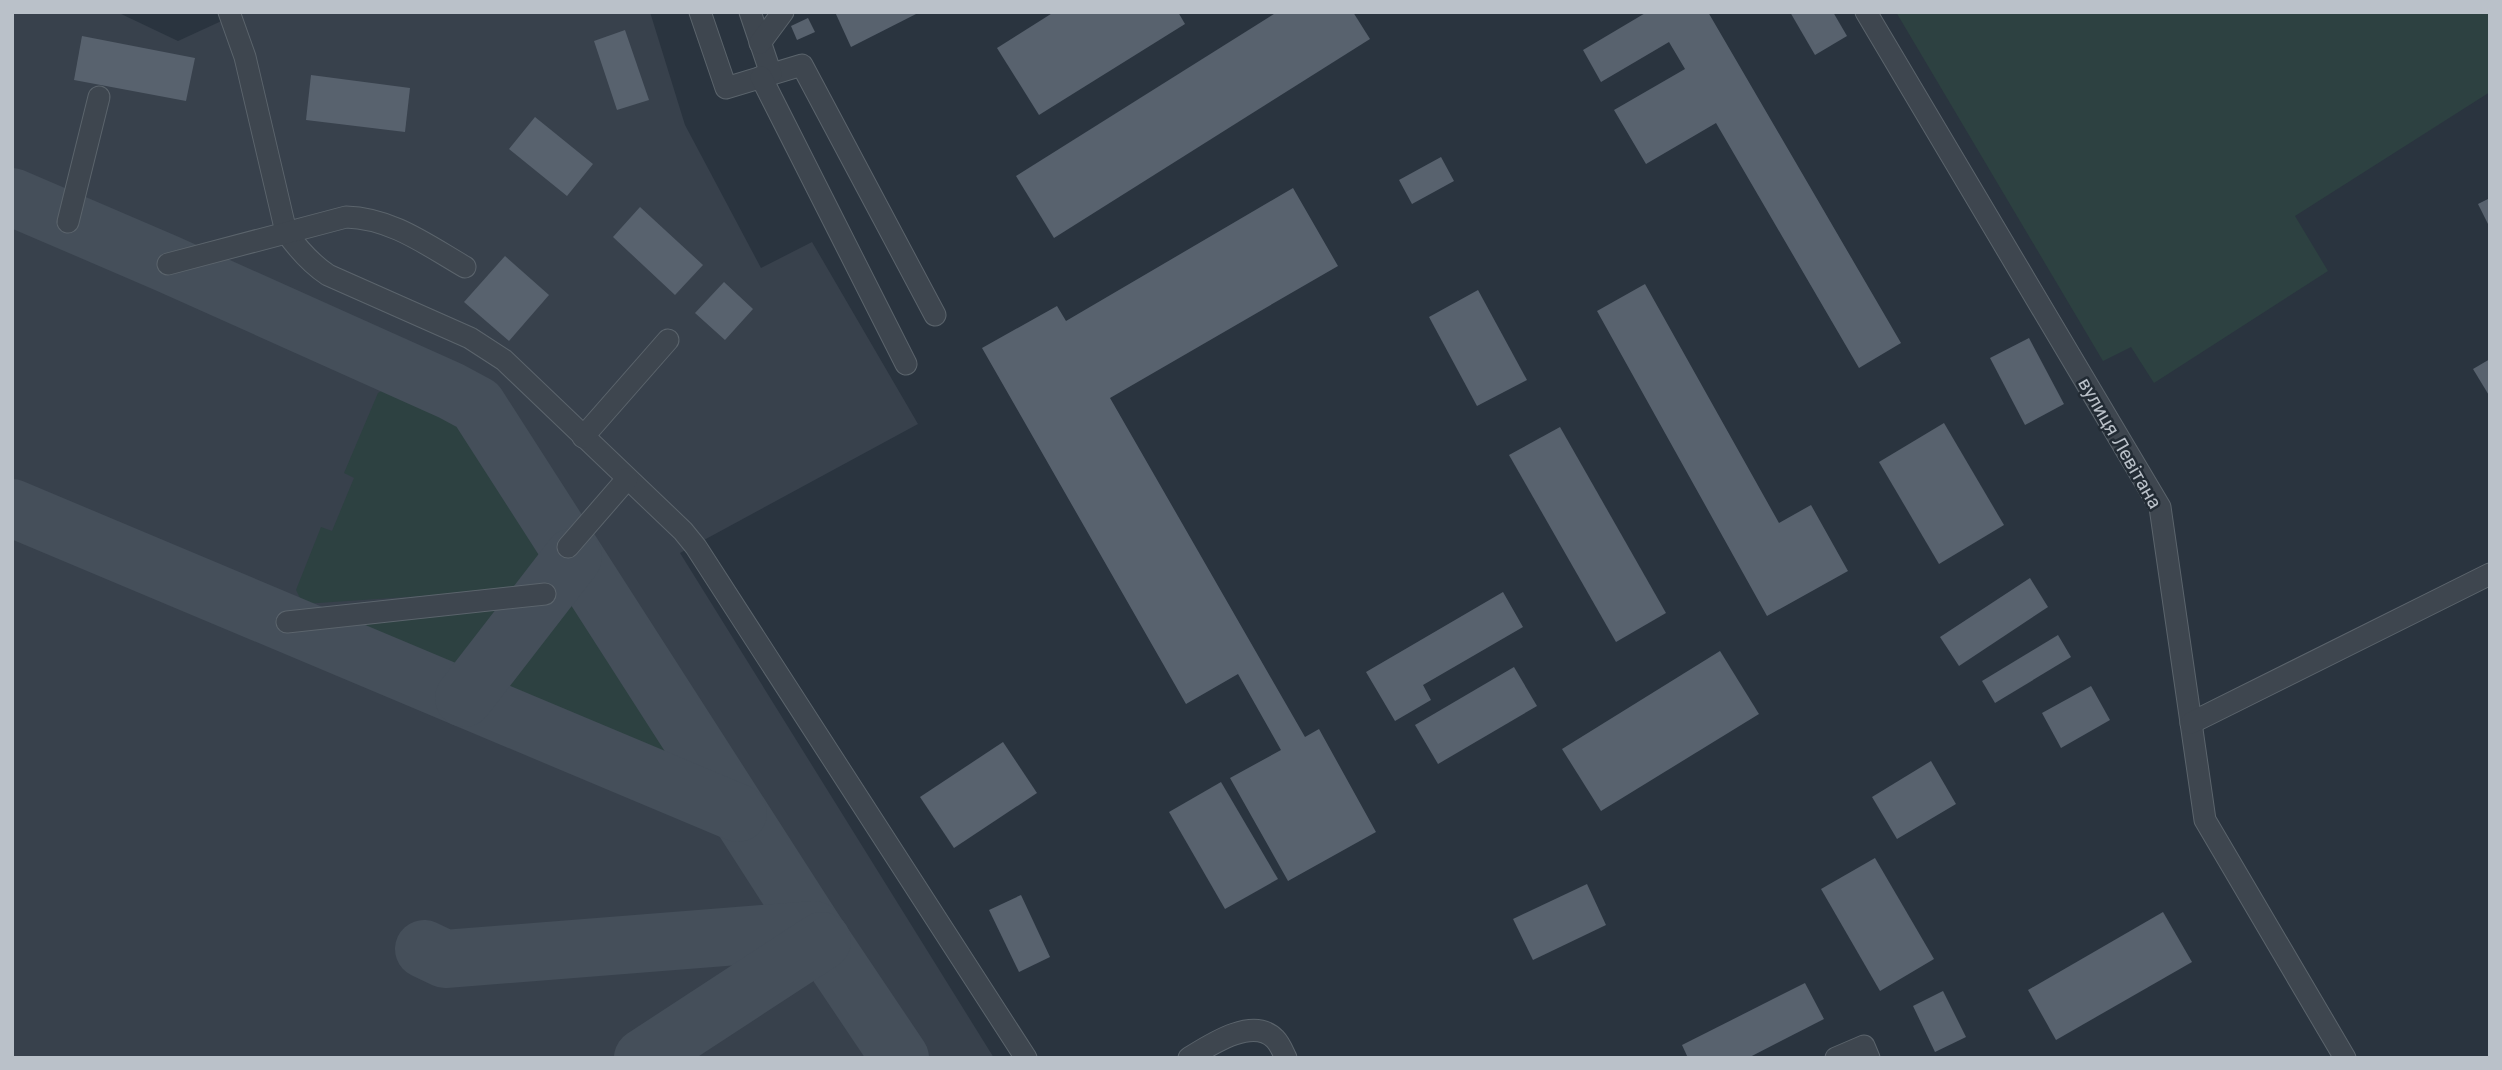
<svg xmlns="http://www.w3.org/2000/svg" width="2502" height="1070" viewBox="0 0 2502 1070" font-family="Roboto,sans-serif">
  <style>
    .airport { fill: #38414c }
    .green { fill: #2d4141 }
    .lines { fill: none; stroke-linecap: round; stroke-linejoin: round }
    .taxiway { stroke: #454f5a; stroke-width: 58 }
    .building { fill: #58626e }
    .minor-casing { stroke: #5b646c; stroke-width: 23 }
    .minor { stroke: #3e464f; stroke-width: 21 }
    .labels { text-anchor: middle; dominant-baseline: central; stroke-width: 5; stroke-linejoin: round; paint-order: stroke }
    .street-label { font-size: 19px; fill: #bac1c9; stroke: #222b34 }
  </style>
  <rect width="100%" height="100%" fill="#2a343f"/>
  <!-- airport -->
  <path class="airport" d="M12 12H117L178 41 241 12H650L685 125 761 268 812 242 918 424 680 553 994 1058H12Z"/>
  <!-- green -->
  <g class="green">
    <path d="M1896 12H2490V92L2295 216 2328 271 2154 383 2131 347 2103 361Z"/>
    <path d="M393 384 454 411 471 429 551 553 524 586 510 590 303 604 296 590 321 527 332 531 354 478 344 473 378 393Z"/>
    <path d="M565 597H573L585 606 683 760 678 764 494 687Z"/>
    <path d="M514 606 462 673 352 628 362 620Z"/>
  </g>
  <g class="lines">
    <!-- taxiway -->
    <g class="taxiway">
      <path d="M12 197 168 264 451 391 477 405 814 930 900 1058"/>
      <path d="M12 508 738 813"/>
      <path d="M464 698 573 557"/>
      <path d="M424 949 445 959 814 930"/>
      <path d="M643 1058 822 941"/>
    </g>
  </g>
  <!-- building -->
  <g class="building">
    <path d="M835 12H920L851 47Z"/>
    <path d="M1054 12H1178L1185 24 1039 115 997 48Z"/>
    <path d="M1277 12H1353L1370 39 1054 238 1016 176Z"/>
    <path d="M1647 12H1708L1901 343 1859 368 1716 123 1646 164 1614 110 1685 69 1669 42 1601 82 1583 50Z"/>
    <path d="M1790 12H1833L1847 36 1815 55Z"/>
    <path d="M808 18 815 32 797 40 791 26Z"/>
    <path d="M625 30 649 100 617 110 594 41Z"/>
    <path d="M82 36 195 58 186 101 74 80Z"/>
    <path d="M311 75 410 88 405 132 306 120Z"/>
    <path d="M535 117 593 164 567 196 509 149Z"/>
    <path d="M1441 157 1454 181 1412 204 1399 180Z"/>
    <path d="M1293 188 1338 266 1110 398 1305 737 1319 729 1376 832 1288 881 1230 778 1281 750 1238 674 1186 704 982 348 1057 306 1066 321Z"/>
    <path d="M2490 198V228L2478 204Z"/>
    <path d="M640 207 703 265 675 295 613 237Z"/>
    <path d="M505 256 549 295 509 341 464 302Z"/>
    <path d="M724 282 753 309 725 340 695 313Z"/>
    <path d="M1645 284 1779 523 1811 505 1848 571 1767 616 1597 311Z"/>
    <path d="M1478 290 1527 380 1477 406 1429 317Z"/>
    <path d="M2029 338 2064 404 2025 425 1990 358Z"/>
    <path d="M2490 359V397L2473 369Z"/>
    <path d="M1944 423 2004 525 1939 564 1879 462Z"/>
    <path d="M1560 427 1666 613 1616 642 1509 455Z"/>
    <path d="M2030 578 2048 607 1959 666 1940 637Z"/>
    <path d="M1503 592 1523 627 1423 685 1431 700 1395 721 1366 672Z"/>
    <path d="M2058 635 2071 657 1995 703 1982 681Z"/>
    <path d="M1720 651 1759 714 1601 811 1562 749Z"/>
    <path d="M1514 667 1537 706 1438 764 1415 725Z"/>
    <path d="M2091 686 2110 720 2061 748 2042 713Z"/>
    <path d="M1003 742 1037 793 954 848 920 797Z"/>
    <path d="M1931 761 1956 804 1897 839 1872 797Z"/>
    <path d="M1221 782 1278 879 1225 909 1169 812Z"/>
    <path d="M1875 858 1934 959 1880 991 1821 889Z"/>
    <path d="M1587 884 1606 925 1533 960 1513 919Z"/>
    <path d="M1021 895 1050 957 1019 972 989 910Z"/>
    <path d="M2163 912 2192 962 2056 1040 2028 990Z"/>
    <path d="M1805 983 1824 1019 1748 1058H1688L1682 1045Z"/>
    <path d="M1943 991 1966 1037 1935 1052 1913 1006Z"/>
  </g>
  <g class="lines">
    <defs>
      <g id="minor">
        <path d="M229 12 245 57 286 232C298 249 310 263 328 275L470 338 504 360 683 531 696 547 1026 1058"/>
        <path d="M700 12 726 88 802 65 935 315"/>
        <path d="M750 12 771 74"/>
        <path d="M1866 12 2160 507 2205 820 2345 1058"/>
        <path d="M760 43 783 12"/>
        <path d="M761 77 906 364"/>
        <path d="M68 222 99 97"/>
        <path d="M168 264 346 217C391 218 427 245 465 267"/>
        <path d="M583 437 668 340"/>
        <path d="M568 547 627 479"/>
        <path d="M287 622 545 594"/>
        <path d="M2191 723 2490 574"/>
        <path d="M1189 1058C1210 1045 1253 1016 1275 1039 1280 1044 1283 1052 1286 1058"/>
        <path d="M1836 1058 1864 1046 1869 1058"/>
      </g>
    </defs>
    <!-- minor casing -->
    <use href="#minor" class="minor-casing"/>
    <!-- minor -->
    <use href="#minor" class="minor"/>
  </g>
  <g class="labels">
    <!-- street labels -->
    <g class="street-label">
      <text transform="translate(2120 443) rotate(60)">вулиця Левітана</text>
    </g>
  </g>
  <!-- border -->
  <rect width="2502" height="1070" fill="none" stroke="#bac1c9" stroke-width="28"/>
</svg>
